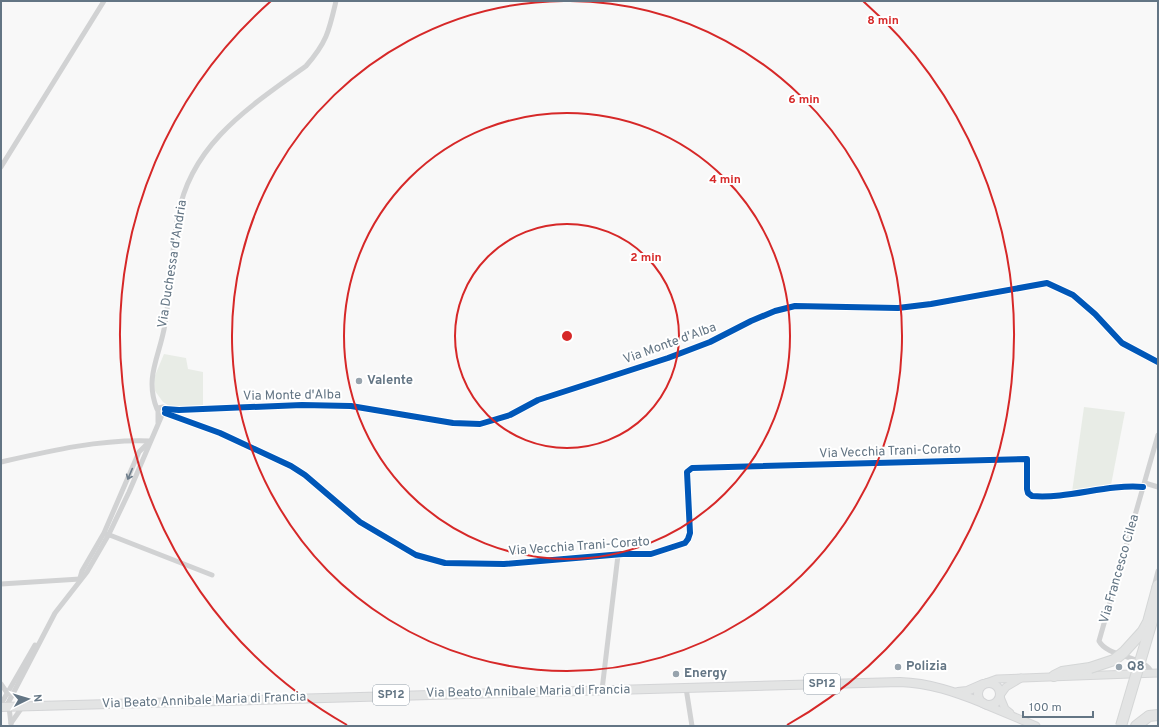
<svg xmlns="http://www.w3.org/2000/svg" width="1159" height="727" viewBox="0 0 1159 727" font-family="Overpass,sans-serif">
  <style>
    .green { fill: #e8ece6 }
    .lines { fill: none; stroke-linecap: round; stroke-linejoin: round }
    .secondary-casing { stroke: #d5d6d7; stroke-width: 9 }
    .primary-casing { stroke: #d3d4d6; stroke-width: 10 }
    .highway-casing { stroke: #d4d6d6; stroke-width: 12 }
    .street { stroke: #d1d2d3; stroke-width: 5 }
    .secondary { stroke: #e3e4e4; stroke-width: 7 }
    .primary { stroke: #e3e4e4; stroke-width: 8 }
    .highway { stroke: #e3e4e4; stroke-width: 10 }
    .highway-bridge-casing { stroke: #d4d6d6; stroke-width: 12; stroke-linecap: butt }
    .highway-bridge { stroke: #e3e4e4; stroke-width: 10 }
    .cycleway-casing { stroke: #fff; stroke-width: 8 }
    .cycleway { stroke: #0057b8; stroke-width: 6 }
    .oneway { stroke: #6e7e8c }
    .ring { fill: none; stroke: #d62828; stroke-width: 2 }
    .poi-dot { fill: #97a3ad; stroke: #fff; stroke-width: 1.5 }
    .labels { text-anchor: middle; dominant-baseline: central; stroke-width: 4; stroke-linejoin: round; paint-order: stroke }
    .shield { fill: #fff; stroke: #929ea9; stroke-width: 1 }
    .shield-label { font-size: 12px; font-weight: bold; fill: #637584 }
    .street-label { font-size: 13px; fill: #637584; stroke: #fff }
    .poi-label { font-size: 13px; font-weight: bold; fill: #637584; stroke: #fff; text-anchor: start }
    .centre { fill: #d62828; stroke: #fff; stroke-width: 2 }
    .ring-label { font-size: 12px; text-anchor: middle; font-weight: bold; fill: #d62828; stroke: #fff; stroke-width: 4; stroke-linejoin: round; paint-order: stroke }
  </style>
  <rect width="100%" height="100%" fill="#f8f8f8"/>
  <!-- green -->
  <g class="green">
    <path d="M164 354 186 358 188 369 203 372V407H171L163 402 155 391 154 378Z"/>
    <path d="M1084 407 1125 412 1111 485 1072 492Z"/>
  </g>
  <g class="lines">
    <defs>
      <g id="secondary">
        <path d="M986 683 997 679 1158 673"/>
        <path d="M1001 694 1006 687 1021 678"/>
        <path d="M1000 697 1005 709 1010 713"/>
        <path d="M986 705 1036 726"/>
      </g>
      <g id="primary">
        <circle cx="989" cy="694" r="11"/>
        <path d="M958 692 967 691 983 684"/>
        <path d="M1 707 900 682C930 683 955 692 983 703"/>
      </g>
      <g id="highway">
        <path d="M1054 676 1062 672 1090 668"/>
        <path d="M1136 726 1149 716 1158 715"/>
      </g>
    </defs>
    <!-- secondary casing -->
    <use href="#secondary" class="secondary-casing"/>
    <!-- primary casing -->
    <use href="#primary" class="primary-casing"/>
    <!-- highway casing -->
    <use href="#highway" class="highway-casing"/>
    <!-- street -->
    <g class="street">
      <path d="M1 167 104 1"/>
      <path d="M157 409C144 377 160 356 165 324 171 288 171 251 178 216 191 143 251 106 306 66 327 42 329 31 336 1"/>
      <path d="M165 409 179 410 302 405 351 406 453 423 480 424 510 415 538 400 668 358 710 342 751 321 775 311 795 306 898 308 931 304 1047 283 1073 295 1095 314 1122 343 1158 362"/>
      <path d="M165 413 220 433 291 466 305 475 360 522 416 555 445 563 504 564 623 554H651L685 543 688 539 690 533 687 472 692 468 1027 459V489L1028 493 1032 496C1069 499 1106 484 1143 487"/>
      <path d="M158 422V408L163 407 165 411"/>
      <path d="M1 462C49 451 100 439 150 441"/>
      <path d="M1145 483 1158 487"/>
      <path d="M107 534 212 575"/>
      <path d="M80 578 82 571 104 533 139 452 147 444"/>
      <path d="M1 584 80 579"/>
      <path d="M1154 587 1158 571"/>
      <path d="M1152 673C1145 655 1108 658 1099 641L1158 435"/>
      <path d="M1 684 8 694"/>
      <path d="M686 688 692 726"/>
      <path d="M602 690 618 555"/>
      <path d="M1 704 35 645"/>
      <path d="M6 707 55 613 87 572 109 534 129 492 162 415"/>
      <path d="M9 707 11 724"/>
      <path d="M11 723 23 706"/>
    </g>
    <!-- secondary -->
    <use href="#secondary" class="secondary"/>
    <!-- primary -->
    <use href="#primary" class="primary"/>
    <!-- highway -->
    <use href="#highway" class="highway"/>
    <defs>
      <g id="highway-bridge">
        <path d="M1090 668 1114 660 1124 652 1143 631 1148 622 1158 585"/>
        <path d="M1121 726 1158 601"/>
      </g>
    </defs>
    <!-- highway-bridge casing -->
    <use href="#highway-bridge" class="highway-bridge-casing"/>
    <!-- highway-bridge -->
    <use href="#highway-bridge" class="highway-bridge"/>
    <defs>
      <g id="cycleway">
        <path d="M165 409 179 410 302 405 351 406 453 423 480 424 510 415 538 400 668 358 710 342 751 321 775 311 795 306 898 308 931 304 1047 283 1073 295 1095 314 1122 343 1158 362"/>
        <path d="M165 413 220 433 291 466 305 475 360 522 416 555 445 563 504 564 623 554H651L685 543 688 539 690 533 687 472 692 468 1027 459V489L1028 493 1032 496C1069 499 1106 484 1143 487"/>
      </g>
    </defs>
    <!-- cycleway casing -->
    <use href="#cycleway" class="cycleway-casing"/>
    <!-- cycleway -->
    <use href="#cycleway" class="cycleway"/>
  </g>
  <!-- one-way arrows -->
  <defs><path id="oneway-shaft" d="M-6 0H5M1.5-3L5.5 0L1.5 3" fill="none" stroke-width="1.6" stroke-linecap="round" stroke-linejoin="round"/></defs>
  <use class="oneway" href="#oneway-shaft" transform="translate(130 474) rotate(113)"/>
  <!-- distance rings -->
  <g class="ring">
    <circle cx="567" cy="336" r="112"/>
    <circle cx="567" cy="336" r="223"/>
    <path d="M570 1A335 335 0 1 1 564 1"/>
    <path d="M347 725A447 447 0 0 1 271 1M863 1A447 447 0 0 1 787 725"/>
  </g>
  <!-- markers -->
  <g class="poi-dot">
    <circle cx="359" cy="381" r="4"/>
    <circle cx="898" cy="667" r="4"/>
    <circle cx="1119" cy="667" r="4"/>
    <circle cx="676" cy="674" r="4"/>
  </g>
  <g class="labels">
    <!-- shield labels -->
    <g class="shield">
      <rect x="804" y="674" width="36" height="20" rx="3"/>
      <rect x="373" y="685" width="36" height="20" rx="3"/>
    </g>
    <g class="shield-label">
      <text x="822" y="684">SP12</text>
      <text x="391" y="695">SP12</text>
    </g>
    <!-- street labels -->
    <g class="street-label">
      <text transform="translate(173 264) rotate(-81)">Via Duchessa d'Andria</text>
      <text transform="translate(670 344) rotate(-20)">Via Monte d'Alba</text>
      <text transform="translate(292 396) rotate(-1)">Via Monte d'Alba</text>
      <text transform="translate(890 452) rotate(-2)">Via Vecchia Trani-Corato</text>
      <text transform="translate(579 547) rotate(-4)">Via Vecchia Trani-Corato</text>
      <text transform="translate(1120 569) rotate(-74)">Via Francesco Cilea</text>
      <text transform="translate(528 692) rotate(-1)">Via Beato Annibale Maria di Francia</text>
      <text transform="translate(204 701) rotate(-2)">Via Beato Annibale Maria di Francia</text>
    </g>
    <!-- poi labels -->
    <g class="poi-label">
      <text x="367" y="381">Valente</text>
      <text x="906" y="667">Polizia</text>
      <text x="1127" y="667">Q8</text>
      <text x="684" y="674">Energy</text>
    </g>
  </g>
  <circle cx="567" cy="336" r="6" class="centre"/>
  <g class="ring-label">
    <text x="883" y="24">8 min</text>
    <text x="804" y="103">6 min</text>
    <text x="725" y="183">4 min</text>
    <text x="646" y="261">2 min</text>
  </g>
  <!-- border -->
  <rect width="1159" height="727" fill="none" stroke="#637584" stroke-width="4"/>
  <!-- north arrow -->
  <g transform="translate(28 699) rotate(85)" stroke="#ffffff" stroke-width="3" paint-order="stroke">
  <path d="M0-3L7 15L0 10L-7 15Z" fill="#637584"/>
  <text y="-6" font-size="11" font-weight="bold" text-anchor="middle" fill="#637584">N</text>
  </g>
  <!-- scale -->
  <path d="M1023 711v6h70v-6" fill="none" stroke="#637584" stroke-width="2"/>
  <text x="1029" y="711" font-size="12" fill="#637584" stroke="#ffffff" stroke-width="3" paint-order="stroke">100 m</text>
</svg>
